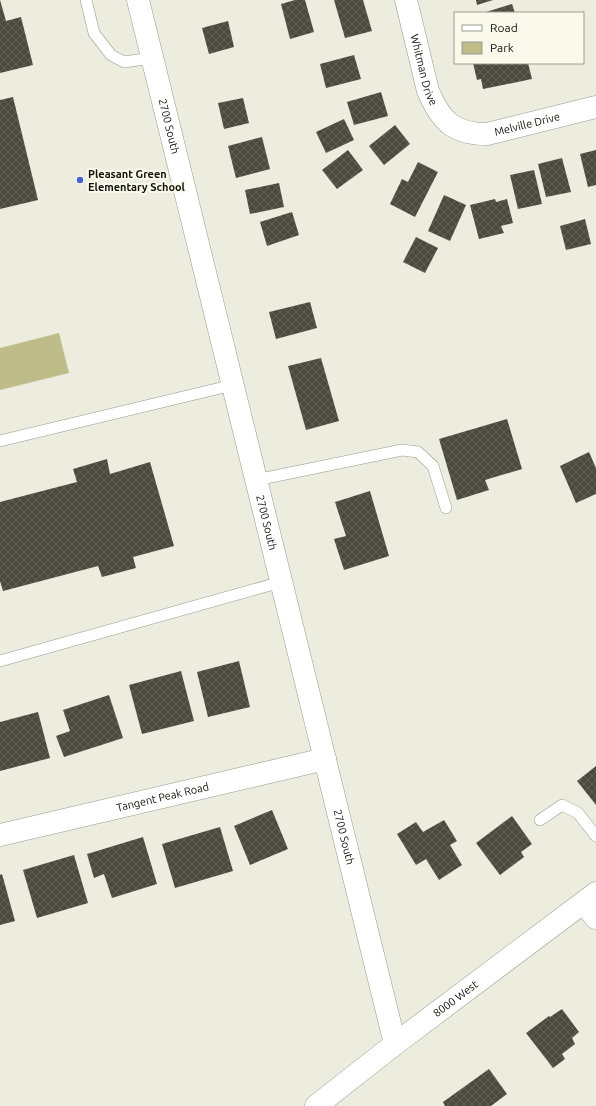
<svg xmlns="http://www.w3.org/2000/svg" width="596" height="1106" viewBox="0 0 596 1106" font-family="Ubuntu,sans-serif">
  <style>
    .green { fill: #bebd89 }
    .building { fill: url(#building-cross-hatch) }
    .lines { fill: none; stroke-linecap: round; stroke-linejoin: round }
    .lane-casing { stroke: #98998c; stroke-width: 12 }
    .street-casing { stroke: #98998c; stroke-width: 23 }
    .secondary-casing { stroke: #98998c; stroke-width: 23 }
    .lane { stroke: #fff; stroke-width: 11 }
    .street { stroke: #fff; stroke-width: 22 }
    .secondary { stroke: #fff; stroke-width: 22 }
    .poi-dot { fill: #4461d4; stroke: #fafaec; stroke-width: 1.5 }
    .labels { text-anchor: middle; dominant-baseline: central; stroke-width: 4; stroke-linejoin: round; paint-order: stroke }
    .street-label { font-size: 11px; fill: #0f100b; stroke: #fafaec }
    .poi-label { font-size: 11px; font-weight: bold; fill: #0f100b; stroke: #fafaec; text-anchor: start }
  </style>
  <defs>
    <pattern id="building-cross-hatch" width="8" height="8" patternUnits="userSpaceOnUse"><rect width="8" height="8" fill="#4a4a3f"/><path d="M0 0l8 8M0 8l8-8" fill="none" stroke="#606057"/></pattern>
  </defs>
  <rect width="100%" height="100%" fill="#eceddf"/>
  <!-- green -->
  <path class="green" d="M59 333 69 373 0 390V348Z"/>
  <!-- building -->
  <g class="building">
    <path d="M0 0 6 21 21 17 33 65 0 73Z"/>
    <path d="M295 0H305L314 32 290 39 281 4Z"/>
    <path d="M334 0H363L372 31 345 38Z"/>
    <path d="M476 0H493L477 5Z"/>
    <path d="M512 4 515 13H483Z"/>
    <path d="M228 21 234 47 209 54 202 28Z"/>
    <path d="M354 55 361 79 326 88 320 64Z"/>
    <path d="M473 63H528L532 79 483 89 481 79 477 80Z"/>
    <path d="M381 92 388 116 354 125 347 102Z"/>
    <path d="M13 97 38 200 0 209V100Z"/>
    <path d="M243 98 249 123 224 129 218 103Z"/>
    <path d="M344 119 354 140 326 153 316 132Z"/>
    <path d="M395 125 410 144 384 165 369 146Z"/>
    <path d="M262 137 270 169 236 178 228 146Z"/>
    <path d="M348 150 363 170 337 189 322 170Z"/>
    <path d="M596 150V185L588 187 580 154Z"/>
    <path d="M562 158 571 192 546 197 538 164Z"/>
    <path d="M418 162 438 172 415 217 390 204 402 179 408 182Z"/>
    <path d="M534 170 542 204 518 209 510 175Z"/>
    <path d="M279 183 284 207 250 214 245 190Z"/>
    <path d="M444 195 466 205 450 241 428 231Z"/>
    <path d="M495 199 496 202 507 199 513 223 501 226 504 233 479 239 470 205Z"/>
    <path d="M292 212 299 235 267 246 260 222Z"/>
    <path d="M585 219 591 244 566 250 560 226Z"/>
    <path d="M416 237 438 248 425 273 403 262Z"/>
    <path d="M310 302 317 328 276 339 269 312Z"/>
    <path d="M321 358 339 421 306 430 288 366Z"/>
    <path d="M507 419 522 469 485 480 489 490 457 500 439 439Z"/>
    <path d="M589 452 596 468V494L576 503 560 466Z"/>
    <path d="M107 459 110 474 150 462 174 546 133 557 136 568 102 577 98 566 3 591 0 581V502L77 482 73 469Z"/>
    <path d="M370 491 389 556 344 570 334 539 346 536 335 502Z"/>
    <path d="M239 661 250 707 208 717 197 672Z"/>
    <path d="M181 671 194 721 142 734 129 685Z"/>
    <path d="M109 695 123 738 64 757 56 736 70 731 63 710Z"/>
    <path d="M38 712 50 758 0 771V722Z"/>
    <path d="M596 766V805L577 781Z"/>
    <path d="M272 810 288 849 250 865 234 826Z"/>
    <path d="M512 816 532 844 521 852 524 857 500 875 476 843Z"/>
    <path d="M444 820 457 841 450 845 462 865 439 880 426 859 416 865 397 834 416 822 423 832Z"/>
    <path d="M220 827 233 871 175 888 162 844Z"/>
    <path d="M143 837 157 884 112 898 104 874 94 878 87 854Z"/>
    <path d="M74 855 88 903 37 918 23 870Z"/>
    <path d="M2 874 15 921 0 925V875Z"/>
    <path d="M562 1009 579 1032 572 1038 575 1044 562 1054 565 1059 553 1068 526 1033 549 1016 550 1017Z"/>
    <path d="M489 1069 507 1094 491 1106H445L443 1102Z"/>
  </g>
  <g class="lines">
    <defs>
      <g id="lane">
        <path d="M86 0 94 33 111 55 124 62 152 58"/>
        <path d="M0 441 233 385"/>
        <path d="M256 480 402 450 418 452 433 466 446 508"/>
        <path d="M0 661 281 582"/>
        <path d="M540 820 562 805 578 813 596 836"/>
      </g>
      <g id="street">
        <path id="s1" d="M406 0 428 91C441 121 453 134 487 134L596 107"/>
        <path id="s2" d="M0 835 325 759"/>
      </g>
      <g id="secondary">
        <path id="s3" d="M138 0 395 1044"/>
        <path d="M583 903 596 918"/>
        <path id="s4" d="M316 1106 395 1044 596 893"/>
      </g>
    </defs>
    <!-- lane casing -->
    <use href="#lane" class="lane-casing"/>
    <!-- street casing -->
    <use href="#street" class="street-casing"/>
    <!-- secondary casing -->
    <use href="#secondary" class="secondary-casing"/>
    <!-- lane -->
    <use href="#lane" class="lane"/>
    <!-- street -->
    <use href="#street" class="street"/>
    <!-- secondary -->
    <use href="#secondary" class="secondary"/>
  </g>
  <!-- markers -->
  <circle class="poi-dot" cx="80" cy="180" r="4"/>
  <g class="labels">
    <!-- street labels -->
    <g class="street-label">
      <text stroke="none"><textPath href="#s1" startOffset="72">Whitman Drive</textPath></text>
      <text stroke="none"><textPath href="#s1" startOffset="214">Melville Drive</textPath></text>
      <text stroke="none"><textPath href="#s3" startOffset="130">2700 South</textPath></text>
      <text stroke="none"><textPath href="#s3" startOffset="538">2700 South</textPath></text>
      <text stroke="none"><textPath href="#s2" startOffset="167">Tangent Peak Road</textPath></text>
      <text stroke="none"><textPath href="#s3" startOffset="862">2700 South</textPath></text>
      <text stroke="none"><textPath href="#s4" startOffset="176">8000 West</textPath></text>
    </g>
    <!-- poi labels -->
    <g class="poi-label">
      <text x="88" y="174">Pleasant Green<tspan x="88" dy="13">Elementary School</tspan></text>
    </g>
  </g>
  <!-- legend -->
  <rect x="454" y="12" width="130" height="52" fill="#fafaec" stroke="#9c9c92"/>
  <rect x="462" y="25" width="20" height="6" fill="#ffffff" stroke="#9c9c92"/>
  <text x="490" y="32" font-size="12" fill="#0f100b">Road</text>
  <rect x="462" y="42" width="20" height="12" fill="#bebd89" stroke="#9c9c92"/>
  <text x="490" y="52" font-size="12" fill="#0f100b">Park</text>
</svg>
